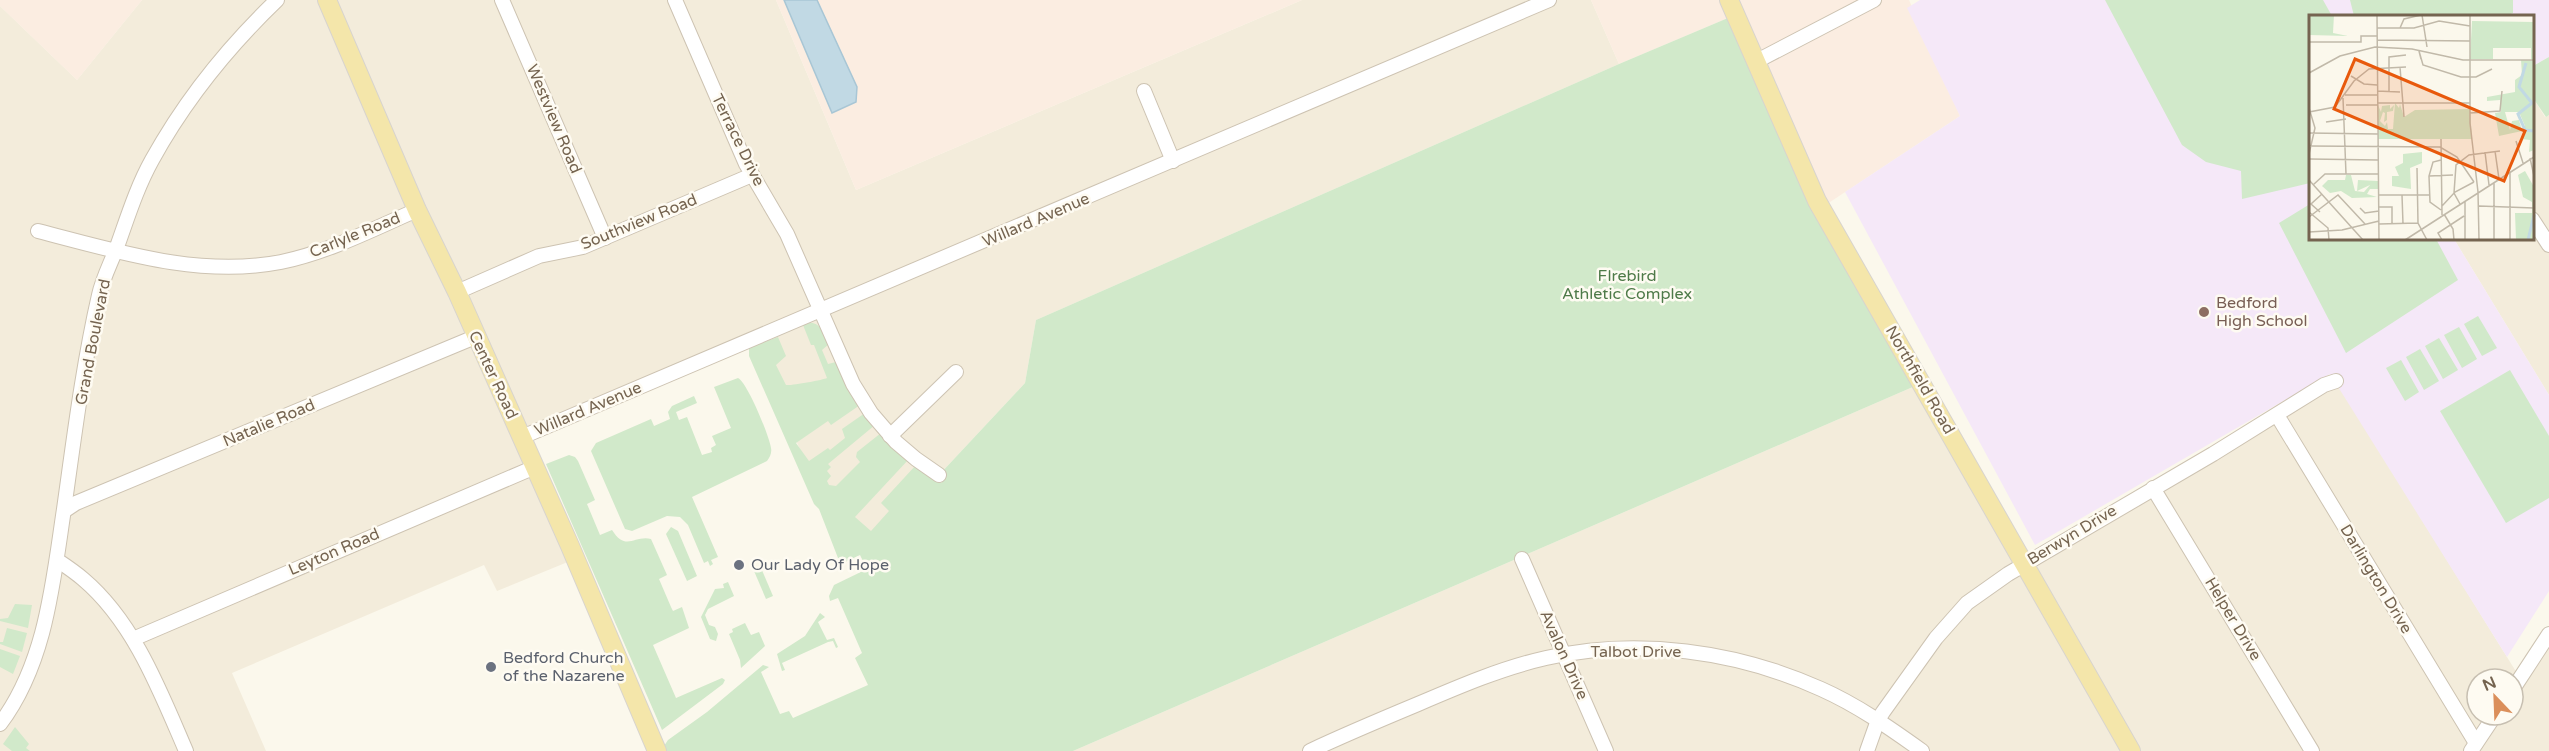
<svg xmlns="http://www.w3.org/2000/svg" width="2549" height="751" viewBox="0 0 2549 751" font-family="'Varela Round',sans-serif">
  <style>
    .residential { fill: #f3ecdb; fill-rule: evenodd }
    .commercial { fill: #fbede1 }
    .education { fill: #f5e8f8 }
    .green { fill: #d1e9ca }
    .water { fill: #c1d9e4; stroke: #a8c6d5; stroke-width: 1.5 }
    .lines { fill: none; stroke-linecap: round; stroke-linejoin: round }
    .minor-casing { stroke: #cdc3b2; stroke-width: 16 }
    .major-casing { stroke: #d8d4ce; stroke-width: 20 }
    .minor { stroke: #fff; stroke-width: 14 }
    .major { stroke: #f4e6aa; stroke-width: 18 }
    .education-dot { fill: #8d6e63; stroke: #fefbf2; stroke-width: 2 }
    .worship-dot { fill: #6b7280; stroke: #fefbf2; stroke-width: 2 }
    .labels { text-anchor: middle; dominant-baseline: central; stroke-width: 5; stroke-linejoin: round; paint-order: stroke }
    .street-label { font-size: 16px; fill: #756450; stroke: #fefbf2 }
    .park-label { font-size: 16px; fill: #4e7a48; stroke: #fefbf2 }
    .education-label { font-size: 16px; fill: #785e54; stroke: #fefbf2; text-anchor: start }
    .worship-label { font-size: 16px; fill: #5b616d; stroke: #fefbf2; text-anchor: start }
    .inset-river { fill: none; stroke: #c1d9e4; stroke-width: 3 }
    .inset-road { fill: none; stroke: #c1b9a9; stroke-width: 1.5 }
    .view { fill: #e8590c; fill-opacity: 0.15; stroke: #e8590c; stroke-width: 3 }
    .inset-edge { fill: none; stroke: #756450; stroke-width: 3 }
  </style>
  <rect width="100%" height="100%" fill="#fbf8ec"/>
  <!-- residential -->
  <g class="residential">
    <path d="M142 0H776L856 190 1302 0H1591L1619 64 1036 320 1025 383 939 475 943 484 873 554 822 501 753 340 522 437 575 559 497 591 484 565 232 673 266 751H0V6L77 80Z"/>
    <path d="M2533 98 2545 117 2549 115V395L2454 239 2532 238Z"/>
    <path d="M2336 381 2520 678 2549 634V751H1073L1922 383 2025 563ZM2477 679H2513V715H2477Z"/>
  </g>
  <!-- commercial -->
  <g class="commercial">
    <path d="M0 0H142L77 80 0 6Z"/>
    <path d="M776 0H1302L856 190Z"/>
    <path d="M1591 0H1909L1960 116 1821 208 1735 15 1619 64Z"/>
  </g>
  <!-- education -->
  <path class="education" d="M1920 0H2549V57L2533 66 2532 16H2310V238L2454 239 2549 395V591L2507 657 2330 374 2035 545 1845 192 1960 116 1907 8Z"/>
  <!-- green -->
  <g class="green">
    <path d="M2105 0H2323L2332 16H2310V183L2242 199 2241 171 2206 162 2182 145Z"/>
    <path d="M2350 0H2513V13L2506 16H2354Z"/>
    <path d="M1735 15 1817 201 1922 383 1073 751H664V746L668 740 707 712 763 665 769 667 761 672 780 714 789 711 793 718 868 685 855 658 862 653 838 598 830 601 829 596 834 585 867 569 860 555 845 562 838 558 819 509 814 504 749 356V348L778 337 786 356 776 365 786 385C790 386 823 380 827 378L814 345H811L803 325C819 318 822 331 829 344L822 350 828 364 836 362 844 381 860 405 831 425 828 421 796 443 809 461 828 448 830 450 845 438 842 429 865 413 875 425 828 464 831 467 827 471 831 476 827 481 829 485 836 486 860 462 856 457 857 452 881 433 909 459 855 517 871 531 889 511 881 503 916 465 942 483 939 475 1025 383 1036 320 1619 64Z"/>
    <path d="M2549 57V115L2546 117 2533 98V66Z"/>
    <path d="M2310 204V238L2436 239 2458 280 2346 353 2279 223Z"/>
    <path d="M2478 316 2497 348 2482 356 2464 324Z"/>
    <path d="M2459 327 2477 359 2462 368 2444 335Z"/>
    <path d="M2439 338 2458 370 2443 379 2425 346Z"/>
    <path d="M2420 349 2439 381 2424 390 2406 357Z"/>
    <path d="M2401 360 2419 392 2405 401 2386 368Z"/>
    <path d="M2510 370 2549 436V498L2506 523 2440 411Z"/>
    <path d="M738 378C747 382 769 435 771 448 772 453 770 457 767 461L692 497 718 557 711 560 713 564 710 566 708 561 704 563 688 525 680 517 667 516 632 531 625 529 591 451 596 443 651 419 654 426 670 419 668 412 672 406 694 396 697 403 676 412 679 420 687 417 702 455 712 452 711 448 716 445 712 436 731 428 714 387Z"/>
    <path d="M569 455 575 457 578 461 595 500 587 504 600 535 612 530C626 552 634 535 651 539L667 575 659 579 671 607 673 611 682 607 689 628 653 645 676 698 722 678 725 680 723 684 662 730 546 464Z"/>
    <path d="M671 527 678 531 697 576 687 581 666 534Z"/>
    <path d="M761 568 773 596 766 599 754 571Z"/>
    <path d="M728 582 734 596 708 609 705 615 709 625 715 627 718 634 716 641 710 639 701 617 715 589 724 588 723 584Z"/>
    <path d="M15 604 32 605 28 628 0 621V619L8 618Z"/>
    <path d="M820 613 825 617 818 622 827 640 834 638 838 647 836 648 833 641 828 642 782 663 785 670 782 671 777 654 805 636Z"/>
    <path d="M745 623 751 635 759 632 765 646 741 668 740 660 729 634 733 632 732 629Z"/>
    <path d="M7 628 27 633 22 652 0 644V642H3Z"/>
    <path d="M0 649 20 656 13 674 0 667Z"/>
    <path d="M15 727 29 744 26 748 30 751H12L3 744Z"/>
  </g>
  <!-- water -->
  <path class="water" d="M784 0H817L857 87 856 102 832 113Z"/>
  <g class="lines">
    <defs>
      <g id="minor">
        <path d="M502 0 605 238"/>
        <path d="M675 0 746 164 787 234 853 384 871 413 896 442 916 459 939 475"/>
        <path d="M1755 62 1874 0"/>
        <path d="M1144 91 1173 161"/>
        <path d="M2532 219 2549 245"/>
        <path d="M38 231C116 251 199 278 281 262 329 252 373 229 417 210"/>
        <path d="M457 292 539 256 583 247 752 175"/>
        <path d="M2277 415 2476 743"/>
        <path d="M890 436 956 372"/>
        <path d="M522 437 1549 0"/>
        <path d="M2153 488 2312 751"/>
        <path d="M64 511 76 503 475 337"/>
        <path d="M1522 559 1606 751"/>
        <path d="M57 560C66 566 75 572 83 579 134 622 160 691 186 751"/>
        <path d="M133 639 535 467"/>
        <path d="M2513 689 2549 634"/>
        <path d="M0 724C46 663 53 582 64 509 74 438 83 365 99 295 103 277 112 261 118 244 128 216 137 187 152 160 184 102 229 46 277 0"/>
        <path d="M1310 751C1346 734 1382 719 1418 704 1460 686 1502 668 1546 658 1637 637 1737 651 1821 689 1857 705 1890 728 1922 751"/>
        <path d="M1867 751 1878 720 1883 712 1936 638 1967 603 2008 574 2213 454 2324 385 2336 381"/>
        <path d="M2471 751 2495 715"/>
      </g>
      <g id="major">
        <path d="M327 0 417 210 457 292 570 546 657 751"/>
        <path d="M1729 0 1817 201 2131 751"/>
      </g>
    </defs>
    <!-- minor casing -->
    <use href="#minor" class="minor-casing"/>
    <!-- major casing -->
    <use href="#major" class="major-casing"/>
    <!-- minor -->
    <use href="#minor" class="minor"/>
    <!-- major -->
    <use href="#major" class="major"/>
  </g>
  <!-- markers -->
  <circle class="education-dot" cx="2204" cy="312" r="6"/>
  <g class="worship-dot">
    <circle cx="739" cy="565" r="6"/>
    <circle cx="491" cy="667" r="6"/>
  </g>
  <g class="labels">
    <!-- street labels -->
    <g class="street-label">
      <text transform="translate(554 119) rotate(67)">Westview Road</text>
      <text transform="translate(738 140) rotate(64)">Terrace Drive</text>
      <text transform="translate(1036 220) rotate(-23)">Willard Avenue</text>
      <text transform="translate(639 222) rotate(-22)">Southview Road</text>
      <text transform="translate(355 235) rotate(-22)">Carlyle Road</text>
      <text transform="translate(93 342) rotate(-79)">Grand Boulevard</text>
      <text transform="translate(493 375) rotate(65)">Center Road</text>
      <text transform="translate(1920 380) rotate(60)">Northfield Road</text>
      <text transform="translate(588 409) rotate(-23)">Willard Avenue</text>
      <text transform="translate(269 423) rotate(-23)">Natalie Road</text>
      <text transform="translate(2072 535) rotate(-31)">Berwyn Drive</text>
      <text transform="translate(334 552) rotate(-23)">Leyton Road</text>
      <text transform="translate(2376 579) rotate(59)">Darlington Drive</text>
      <text transform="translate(2233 619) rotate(59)">Helper Drive</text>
      <text x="1636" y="652">Talbot Drive</text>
      <text transform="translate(1564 655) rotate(66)">Avalon Drive</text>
    </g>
    <!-- park labels -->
    <g class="park-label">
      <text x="1627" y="276">FIrebird<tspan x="1627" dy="18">Athletic Complex</tspan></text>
    </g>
    <!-- education labels -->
    <g class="education-label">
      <text x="2216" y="303">Bedford<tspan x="2216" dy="18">High School</tspan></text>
    </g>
    <!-- worship labels -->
    <g class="worship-label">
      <text x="751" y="565">Our Lady Of Hope</text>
      <text x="503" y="658">Bedford Church<tspan x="503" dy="18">of the Nazarene</tspan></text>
    </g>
  </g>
  <!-- overview -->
  <g transform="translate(2309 15)">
    <rect width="225" height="225" fill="#fbf8ec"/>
    <path d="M0 0H25L24 18 39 21 0 20ZM163 6 225 7V135L220 137 221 125 212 124 216 111 210 97H196L201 115 203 106 210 105 213 116 190 121 186 98 192 97 191 85 178 86V82L206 77V65L213 60 212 45H222V33H184V44H161ZM86 88 90 93 91 89 95 102 106 95 161 94 163 124H69V90L72 97 73 91 81 90V94L85 90 84 96 78 97V105L75 107 76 98 74 97 71 106 76 111 78 107 79 114H84ZM113 137V148L101 153 102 174 83 171V161H90L86 152 94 148V139ZM216 156 225 172V225H207L206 198H223V187L214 182 209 160ZM37 160H42L46 176 55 177 61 170 48 176 49 165 69 166V174H61L58 179 68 182 43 183 32 176 21 178 13 171 19 165H36Z" fill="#d1e9ca"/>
    <path class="inset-river" d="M217 48 210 72 223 88 209 99 216 115 225 116M219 225 225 200"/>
    <path class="inset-road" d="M68 0 70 225M113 0 118 32M161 0V108L169 177 170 225M68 13H105L130 6 161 11M91 13 95 4 112 0M68 25 161 26M0 27H52V21H68M112 44 110 36 114 50 152 62H167L183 54M91 52 95 102M0 58 31 41 66 32 103 34 154 45H225M42 61 55 69 68 70M68 76 91 77M80 77V42L97 40M36 80H68M34 83 37 159M69 88H161M37 90H69M0 93 6 113 0 139M0 97 26 92 45 66 60 54 97 52M161 98 191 96 193 76M17 107 37 104M0 118 69 119M132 124 133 200M207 126 214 148M0 131 131 132 148 142 165 167M186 136 190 164M176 137 180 170M221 143 225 161M0 144 69 145M132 145 124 147 120 161 121 187 132 195M108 153 109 208 118 225M201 157V225M120 161 144 160M0 165 54 225M185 168V225M4 170 16 159H69M70 180H120M93 180 94 209M156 187V225M151 189 145 178 147 150 160 140 191 136M133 191 146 177 165 167M170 191 225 193M70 192H83V209M51 193 56 198 70 196M0 197 19 213 20 225M11 197 2 189 13 179M135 199 144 214 145 225M0 202 29 180 56 209M70 209 109 208M0 217 33 215 70 206M96 225 225 142M133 225 129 218 155 201"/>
    <path class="view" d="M46 44 216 116 195 166 25 94Z"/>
    <rect width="225" height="225" class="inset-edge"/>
  </g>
  <!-- north arrow -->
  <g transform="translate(2495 697) rotate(337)"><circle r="28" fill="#fefbf2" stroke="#c7bfb1" stroke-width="1.5"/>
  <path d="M0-4.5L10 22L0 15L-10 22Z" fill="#db8f5b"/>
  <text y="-9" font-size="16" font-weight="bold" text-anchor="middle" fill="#756450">N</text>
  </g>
</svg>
